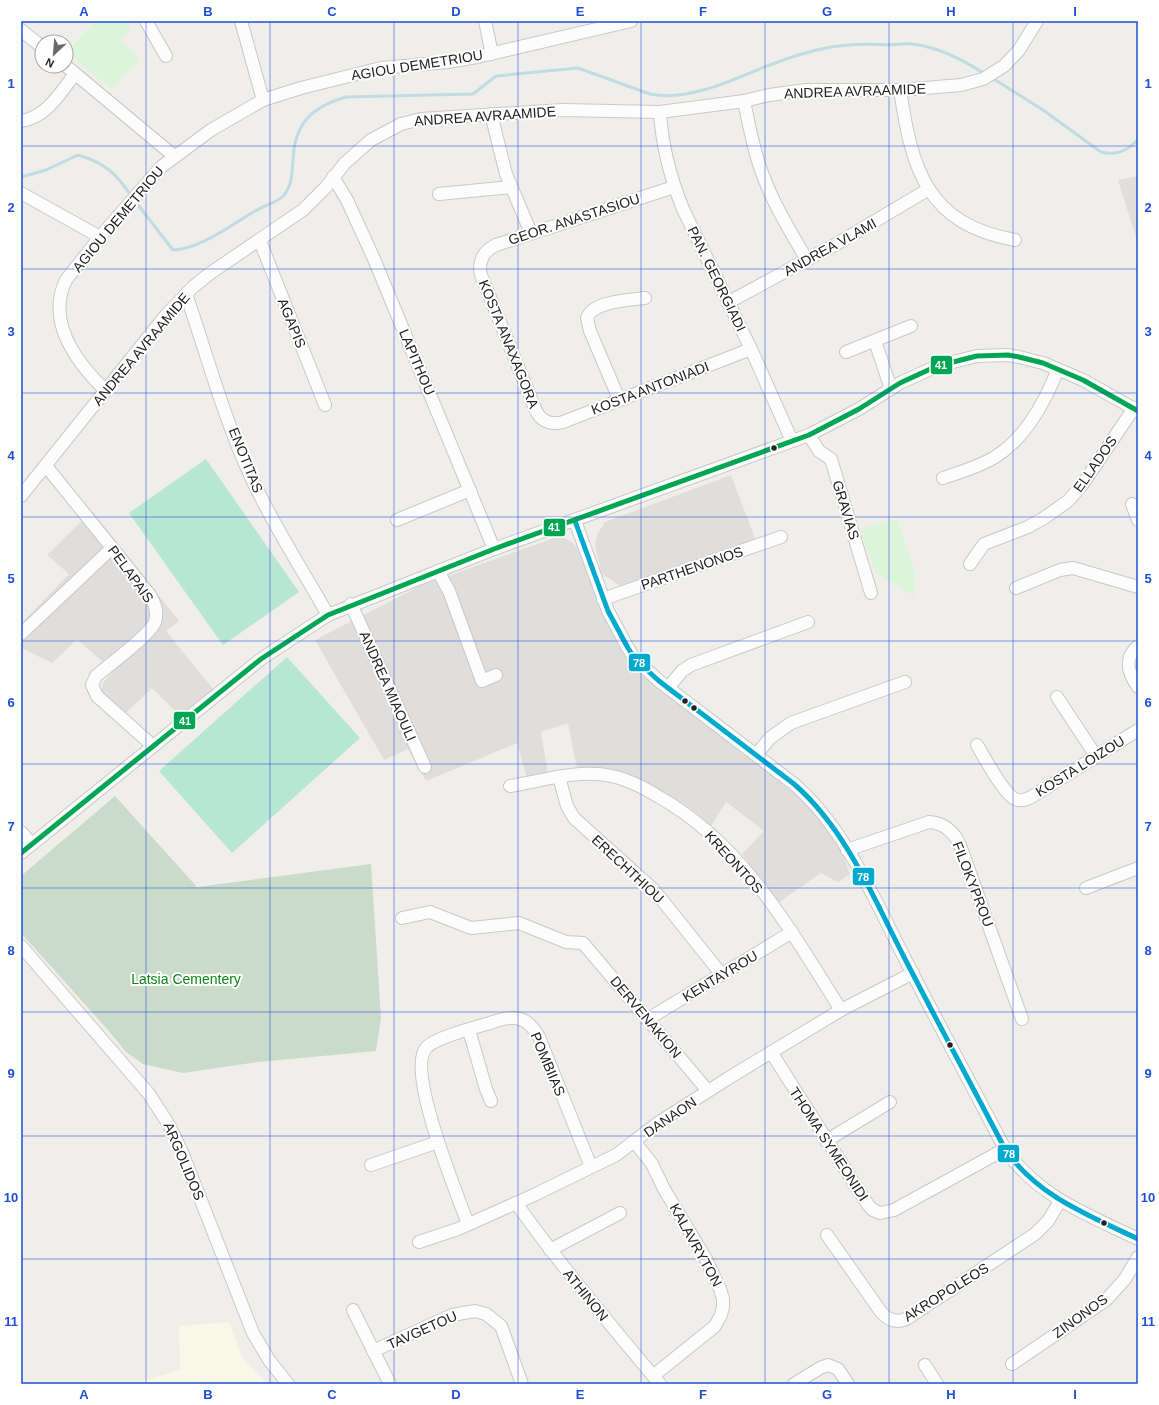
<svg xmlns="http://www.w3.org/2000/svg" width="1159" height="1405" viewBox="0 0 1159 1405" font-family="Helvetica,sans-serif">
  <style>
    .residential { fill: #dfdedc }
    .education { fill: #f8f7e8 }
    .cemetery { fill: #cadbca }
    .park { fill: #daf5da }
    .pitch { fill: #b7e6d2 }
    .parking { fill: #e0dfde }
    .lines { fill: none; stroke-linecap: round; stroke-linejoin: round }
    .stream { stroke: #bfdbe3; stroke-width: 3 }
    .street-casing { stroke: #c9c8c7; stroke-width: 14 }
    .street { stroke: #fdfcfc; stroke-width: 12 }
    .bus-1-casing { stroke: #fff; stroke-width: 8 }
    .bus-2-casing { stroke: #fff; stroke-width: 8 }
    .bus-1 { stroke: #00a9ce; stroke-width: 5 }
    .bus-2 { stroke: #00a651; stroke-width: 5 }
    .grid { fill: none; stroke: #1d4ed8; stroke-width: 1; stroke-opacity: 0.55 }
    .bus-dot { fill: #222; stroke: #fff; stroke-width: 1.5 }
    .labels { text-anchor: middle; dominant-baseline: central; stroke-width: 4; stroke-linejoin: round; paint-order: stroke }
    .street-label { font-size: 14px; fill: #222; stroke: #fff }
    .park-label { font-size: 14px; fill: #0c8416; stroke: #fff }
    .line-badge { stroke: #fff; stroke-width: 1.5 }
    .badge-label { font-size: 11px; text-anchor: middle; font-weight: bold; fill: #fff }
    .neatline { fill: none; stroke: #1d4ed8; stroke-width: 1.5 }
    .grid-label { font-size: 13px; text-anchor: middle; font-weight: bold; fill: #1d4ed8 }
  </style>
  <rect width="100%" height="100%" fill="#f0eeeb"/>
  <!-- residential -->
  <g class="residential">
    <path d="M731 475 756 541 622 587 602 574 595 545 597 535 605 522Z"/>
    <path d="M92 511 179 621 166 631 217 694 181 717 152 688 126 713 102 692 103 683 113 671 77 639 52 663 21 648V624L69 574 47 555Z"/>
    <path d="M560 536 572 542 579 550 600 611 632 665 672 698 805 800 842 851 850 874 838 882 821 873 778 903 742 854 764 831 726 802 711 826 689 807 642 781 577 769 568 723 541 732 548 774 527 778 517 743 426 781 408 749 384 760 315 640 420 586Z"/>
  </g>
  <!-- education -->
  <path class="education" d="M229 1322 242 1357 267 1384H133L180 1370 179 1326Z"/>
  <!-- cemetery -->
  <path class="cemetery" d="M115 796 197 887 371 864 381 1018 376 1051 258 1062 183 1073 143 1064 126 1052 107 1029 21 933V876Z"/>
  <!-- park -->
  <g class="park">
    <path d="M95 21H127L130 28 121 40 139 60 111 89 67 52Z"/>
    <path d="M897 519 915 571 914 596 876 573 860 529Z"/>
  </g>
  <!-- pitch -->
  <g class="pitch">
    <path d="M206 459 299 592 223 645 129 513Z"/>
    <path d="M287 657 360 738 232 853 159 771Z"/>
  </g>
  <!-- parking -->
  <path class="parking" d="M1138 176V244L1118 180Z"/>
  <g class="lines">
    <!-- stream -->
    <g class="stream">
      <path d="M992 78 1043 110 1101 152C1117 156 1126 151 1138 140"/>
      <path d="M21 177 46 170 78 155C105 163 116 173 132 197"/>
      <path d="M135 201 173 250C203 248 232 224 257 210 265 205 279 202 284 195 292 185 292 173 293 161 294 123 312 107 346 97L473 94 496 76 578 68 650 94C687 102 733 80 767 66 811 49 840 42 888 45 896 45 905 43 912 44 939 47 963 60 985 74"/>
    </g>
    <defs>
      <g id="street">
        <path d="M146 21 166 56"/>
        <path d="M241 21 263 100"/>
        <path d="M485 21 492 54"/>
        <path d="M21 30 42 47"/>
        <path d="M66 66 174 156"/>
        <path d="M900 90C912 169 926 224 1015 240"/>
        <path d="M744 101C749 125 753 148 761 170 772 202 790 231 807 260"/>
        <path d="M660 112C662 146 670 177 683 209L751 349 792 441"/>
        <path d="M491 114 506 174 531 233"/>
        <path d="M21 121C47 117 60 93 75 74"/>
        <path d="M333 177 347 200 374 259 494 549"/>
        <path d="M674 187 496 245C483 251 478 262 481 275L536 411C542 422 551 425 563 422L751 349"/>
        <path d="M21 193 100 237"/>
        <path d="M439 194 511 187"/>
        <path d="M260 241 325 405"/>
        <path d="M186 294C207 355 224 419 251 477 273 525 302 569 328 615"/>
        <path d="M729 302 838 243 929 189"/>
        <path d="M875 341 891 389"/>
        <path d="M846 352 911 326"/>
        <path d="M105 390C76 362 46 321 66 280L100 237 161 167 211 130 263 100 301 88 381 68 448 62 477 57 631 21"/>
        <path d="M619 399 590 331 587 318C593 301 630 300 645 298"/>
        <path d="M809 435 819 451 831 459 871 593"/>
        <path d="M46 466 150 595C155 603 158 612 155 622 150 635 109 665 96 676L92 685 97 696 153 746"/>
        <path d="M943 478C960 472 979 467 995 457 1026 438 1045 402 1058 369"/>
        <path d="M21 496 166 315 193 287 209 274 303 210 326 187 345 163 371 140 401 124 421 119 563 110 660 112 744 101 769 95 806 90H900L961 85 983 79 1004 66 1019 50 1037 21"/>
        <path d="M1132 504 1138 520"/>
        <path d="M397 520 470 490"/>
        <path d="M575 521 608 611 628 648 635 659 659 681 794 784C846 829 874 899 905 959 938 1023 972 1086 1005 1149 1037 1196 1088 1215 1138 1239"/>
        <path d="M970 564 984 544 1028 527 1044 518 1068 501 1082 485 1134 408"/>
        <path d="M438 571 449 591 482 681 496 675"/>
        <path d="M1016 588 1060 570 1073 568 1138 587"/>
        <path d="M603 599 781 537"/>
        <path d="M351 604 425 767"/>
        <path d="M21 634 112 548"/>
        <path d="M1138 646C1123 659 1128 673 1138 687"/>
        <path d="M668 688 682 671 691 665 808 622"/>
        <path d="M1057 697 1096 756"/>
        <path d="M977 745C984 757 1004 794 1015 799 1022 802 1028 799 1033 796L1138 730"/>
        <path d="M757 754 770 738 791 723 905 682"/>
        <path d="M559 777 567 806 574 818 654 890 722 975"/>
        <path d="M510 786C541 781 575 770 606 775 626 778 643 787 659 797 743 844 791 931 841 1010"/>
        <path d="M21 832 32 844"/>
        <path d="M847 850 929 822C944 823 954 832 960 845L1022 1019"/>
        <path d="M21 853 261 659 328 615 494 549 809 435 859 409 900 383 937 366 977 356 1008 355 1019 357 1043 363 1083 380 1138 411"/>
        <path d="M1086 888 1138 868"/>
        <path d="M402 918 430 912 471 928 519 923 566 942 583 943 708 1091"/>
        <path d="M21 946 149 1094 169 1125 182 1152 253 1333 269 1360 288 1384"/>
        <path d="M648 1019 792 932"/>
        <path d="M469 1030 486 1089 491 1101"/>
        <path d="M771 1052 868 1205 873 1210 880 1213 894 1210 1005 1149"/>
        <path d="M634 1141 652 1164 664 1189 706 1259 720 1289 723 1299V1307L721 1315 715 1326 653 1376"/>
        <path d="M826 1141 890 1102"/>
        <path d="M371 1165 438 1142"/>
        <path d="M516 1203C561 1266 610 1325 660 1384"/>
        <path d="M468 1224C457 1194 406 1071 426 1048 434 1038 476 1027 490 1023 512 1015 526 1014 539 1037L591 1167"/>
        <path d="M827 1235 881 1312C888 1320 897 1324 908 1318L1035 1234 1048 1221 1060 1201"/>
        <path d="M419 1242 458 1229 534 1195 616 1155 658 1123 727 1079 841 1010 913 973"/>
        <path d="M550 1250 620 1213"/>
        <path d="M353 1310 390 1384"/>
        <path d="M373 1351 452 1315 475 1311 486 1314 501 1326 522 1384"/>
        <path d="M1012 1364 1106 1300 1125 1279 1138 1257"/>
        <path d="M925 1365 937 1384"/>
        <path d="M794 1384 820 1368 828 1365 838 1369 848 1384"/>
      </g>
    </defs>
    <!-- street casing -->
    <use href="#street" class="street-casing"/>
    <!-- street -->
    <use href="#street" class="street"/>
    <defs>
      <path id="bus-1" d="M575 521 608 611 628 648 635 659 659 681 794 784C846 829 874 899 905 959 938 1023 972 1086 1005 1149 1037 1196 1088 1215 1138 1239"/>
      <path id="bus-2" d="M21 853 261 659 328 615 494 549 809 435 859 409 900 383 937 366 977 356 1008 355 1019 357 1043 363 1083 380 1138 411"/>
    </defs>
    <!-- bus-1 casing -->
    <use href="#bus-1" class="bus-1-casing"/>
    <!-- bus-2 casing -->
    <use href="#bus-2" class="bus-2-casing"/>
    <!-- bus-1 -->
    <use href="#bus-1" class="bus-1"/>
    <!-- bus-2 -->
    <use href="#bus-2" class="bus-2"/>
  </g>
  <!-- grid -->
  <path class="grid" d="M146 21V1384M270 21V1384M394 21V1384M518 21V1384M641 21V1384M765 21V1384M889 21V1384M1013 21V1384M21 146H1138M21 269H1138M21 393H1138M21 517H1138M21 641H1138M21 764H1138M21 888H1138M21 1012H1138M21 1136H1138M21 1259H1138"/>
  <!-- markers -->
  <g class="bus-dot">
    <circle cx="774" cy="448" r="3.5"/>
    <circle cx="685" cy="701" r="3.5"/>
    <circle cx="694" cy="708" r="3.5"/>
    <circle cx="950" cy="1045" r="3.5"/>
    <circle cx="1104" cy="1223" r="3.5"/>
  </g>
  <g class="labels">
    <!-- street labels -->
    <g class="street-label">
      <text transform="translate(417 65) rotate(-9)">AGIOU DEMETRIOU</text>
      <text transform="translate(855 91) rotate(-2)">ANDREA AVRAAMIDE</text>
      <text transform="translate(485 116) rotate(-4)">ANDREA AVRAAMIDE</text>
      <text transform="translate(118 219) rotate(-50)">AGIOU DEMETRIOU</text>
      <text transform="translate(574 219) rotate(-18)">GEOR. ANASTASIOU</text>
      <text transform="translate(830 247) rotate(-29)">ANDREA VLAMI</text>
      <text transform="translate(717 279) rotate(64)">PAN. GEORGIADI</text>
      <text transform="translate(292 323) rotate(68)">AGAPIS</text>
      <text transform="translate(509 344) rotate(68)">KOSTA ANAXAGORA</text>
      <text transform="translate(141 349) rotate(-50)">ANDREA AVRAAMIDE</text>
      <text transform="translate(417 362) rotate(67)">LAPITHOU</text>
      <text transform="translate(650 388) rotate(-21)">KOSTA ANTONIADI</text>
      <text transform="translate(246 460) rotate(68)">ENOTITAS</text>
      <text transform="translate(1095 464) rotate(-55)">ELLADOS</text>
      <text transform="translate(846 510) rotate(73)">GRAVIAS</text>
      <text transform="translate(692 568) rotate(-19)">PARTHENONOS</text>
      <text transform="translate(131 574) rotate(54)">PELAPAIS</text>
      <text transform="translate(388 686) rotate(66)">ANDREA MIAOULI</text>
      <text transform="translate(1080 766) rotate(-32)">KOSTA LOIZOU</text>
      <text transform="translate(734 862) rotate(48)">KREONTOS</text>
      <text transform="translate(628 869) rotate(43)">ERECHTHIOU</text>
      <text transform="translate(973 884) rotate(69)">FILOKYPROU</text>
      <text transform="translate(720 976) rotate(-31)">KENTAYROU</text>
      <text transform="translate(646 1017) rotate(50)">DERVENAKION</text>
      <text transform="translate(548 1064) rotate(67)">POMBIIAS</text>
      <text transform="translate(670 1117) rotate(-34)">DANAON</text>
      <text transform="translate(829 1144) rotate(57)">THOMA SYMEONIDI</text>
      <text transform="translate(184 1161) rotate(67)">ARGOLIDOS</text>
      <text transform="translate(696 1245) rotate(61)">KALAVRYTON</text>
      <text transform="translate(946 1292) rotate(-32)">AKROPOLEOS</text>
      <text transform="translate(586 1295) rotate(51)">ATHINON</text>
      <text transform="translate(1080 1316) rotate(-36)">ZINONOS</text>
      <text transform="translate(422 1330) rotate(-24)">TAVGETOU</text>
    </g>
    <!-- park labels -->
    <g class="park-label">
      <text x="186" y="979">Latsia Cementery</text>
    </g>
  </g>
  <g class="line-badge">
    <rect x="930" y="355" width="23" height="20" rx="4" fill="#00a651"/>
    <rect x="543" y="518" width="23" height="19" rx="4" fill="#00a651"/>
    <rect x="628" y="653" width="23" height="19" rx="4" fill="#00a9ce"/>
    <rect x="173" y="711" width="23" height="19" rx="4" fill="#00a651"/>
    <rect x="852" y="867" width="23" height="19" rx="4" fill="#00a9ce"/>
    <rect x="997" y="1144" width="23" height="19" rx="4" fill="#00a9ce"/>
  </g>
  <g class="badge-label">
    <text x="941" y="369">41</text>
    <text x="554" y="531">41</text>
    <text x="639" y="667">78</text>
    <text x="185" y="725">41</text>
    <text x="863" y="881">78</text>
    <text x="1009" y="1158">78</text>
  </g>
  <!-- border -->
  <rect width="1159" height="1405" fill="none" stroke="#ffffff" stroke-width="44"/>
  <!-- north arrow -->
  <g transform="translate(54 54) rotate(206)"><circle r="19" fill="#ffffff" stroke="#a7a7a7"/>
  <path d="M0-3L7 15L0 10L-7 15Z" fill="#6a6968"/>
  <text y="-6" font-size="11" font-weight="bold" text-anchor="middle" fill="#222222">N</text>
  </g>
  <rect x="22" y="22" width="1115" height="1361" class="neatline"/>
  <g class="grid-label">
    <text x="84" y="16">A</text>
    <text x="208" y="16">B</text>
    <text x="332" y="16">C</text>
    <text x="456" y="16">D</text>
    <text x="580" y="16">E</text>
    <text x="703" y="16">F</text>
    <text x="827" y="16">G</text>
    <text x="951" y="16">H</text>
    <text x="1075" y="16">I</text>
    <text x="11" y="88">1</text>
    <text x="1148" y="88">1</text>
    <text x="11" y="212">2</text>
    <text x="1148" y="212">2</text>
    <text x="11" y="336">3</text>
    <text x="1148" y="336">3</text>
    <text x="11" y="460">4</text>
    <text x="1148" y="460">4</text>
    <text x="11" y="583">5</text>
    <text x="1148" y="583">5</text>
    <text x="11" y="707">6</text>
    <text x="1148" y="707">6</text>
    <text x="11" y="831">7</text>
    <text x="1148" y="831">7</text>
    <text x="11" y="955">8</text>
    <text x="1148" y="955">8</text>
    <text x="11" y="1078">9</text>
    <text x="1148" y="1078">9</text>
    <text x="11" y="1202">10</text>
    <text x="1148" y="1202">10</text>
    <text x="11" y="1326">11</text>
    <text x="1148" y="1326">11</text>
    <text x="84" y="1399">A</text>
    <text x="208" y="1399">B</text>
    <text x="332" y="1399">C</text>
    <text x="456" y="1399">D</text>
    <text x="580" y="1399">E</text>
    <text x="703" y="1399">F</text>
    <text x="827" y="1399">G</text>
    <text x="951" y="1399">H</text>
    <text x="1075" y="1399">I</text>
  </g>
</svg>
